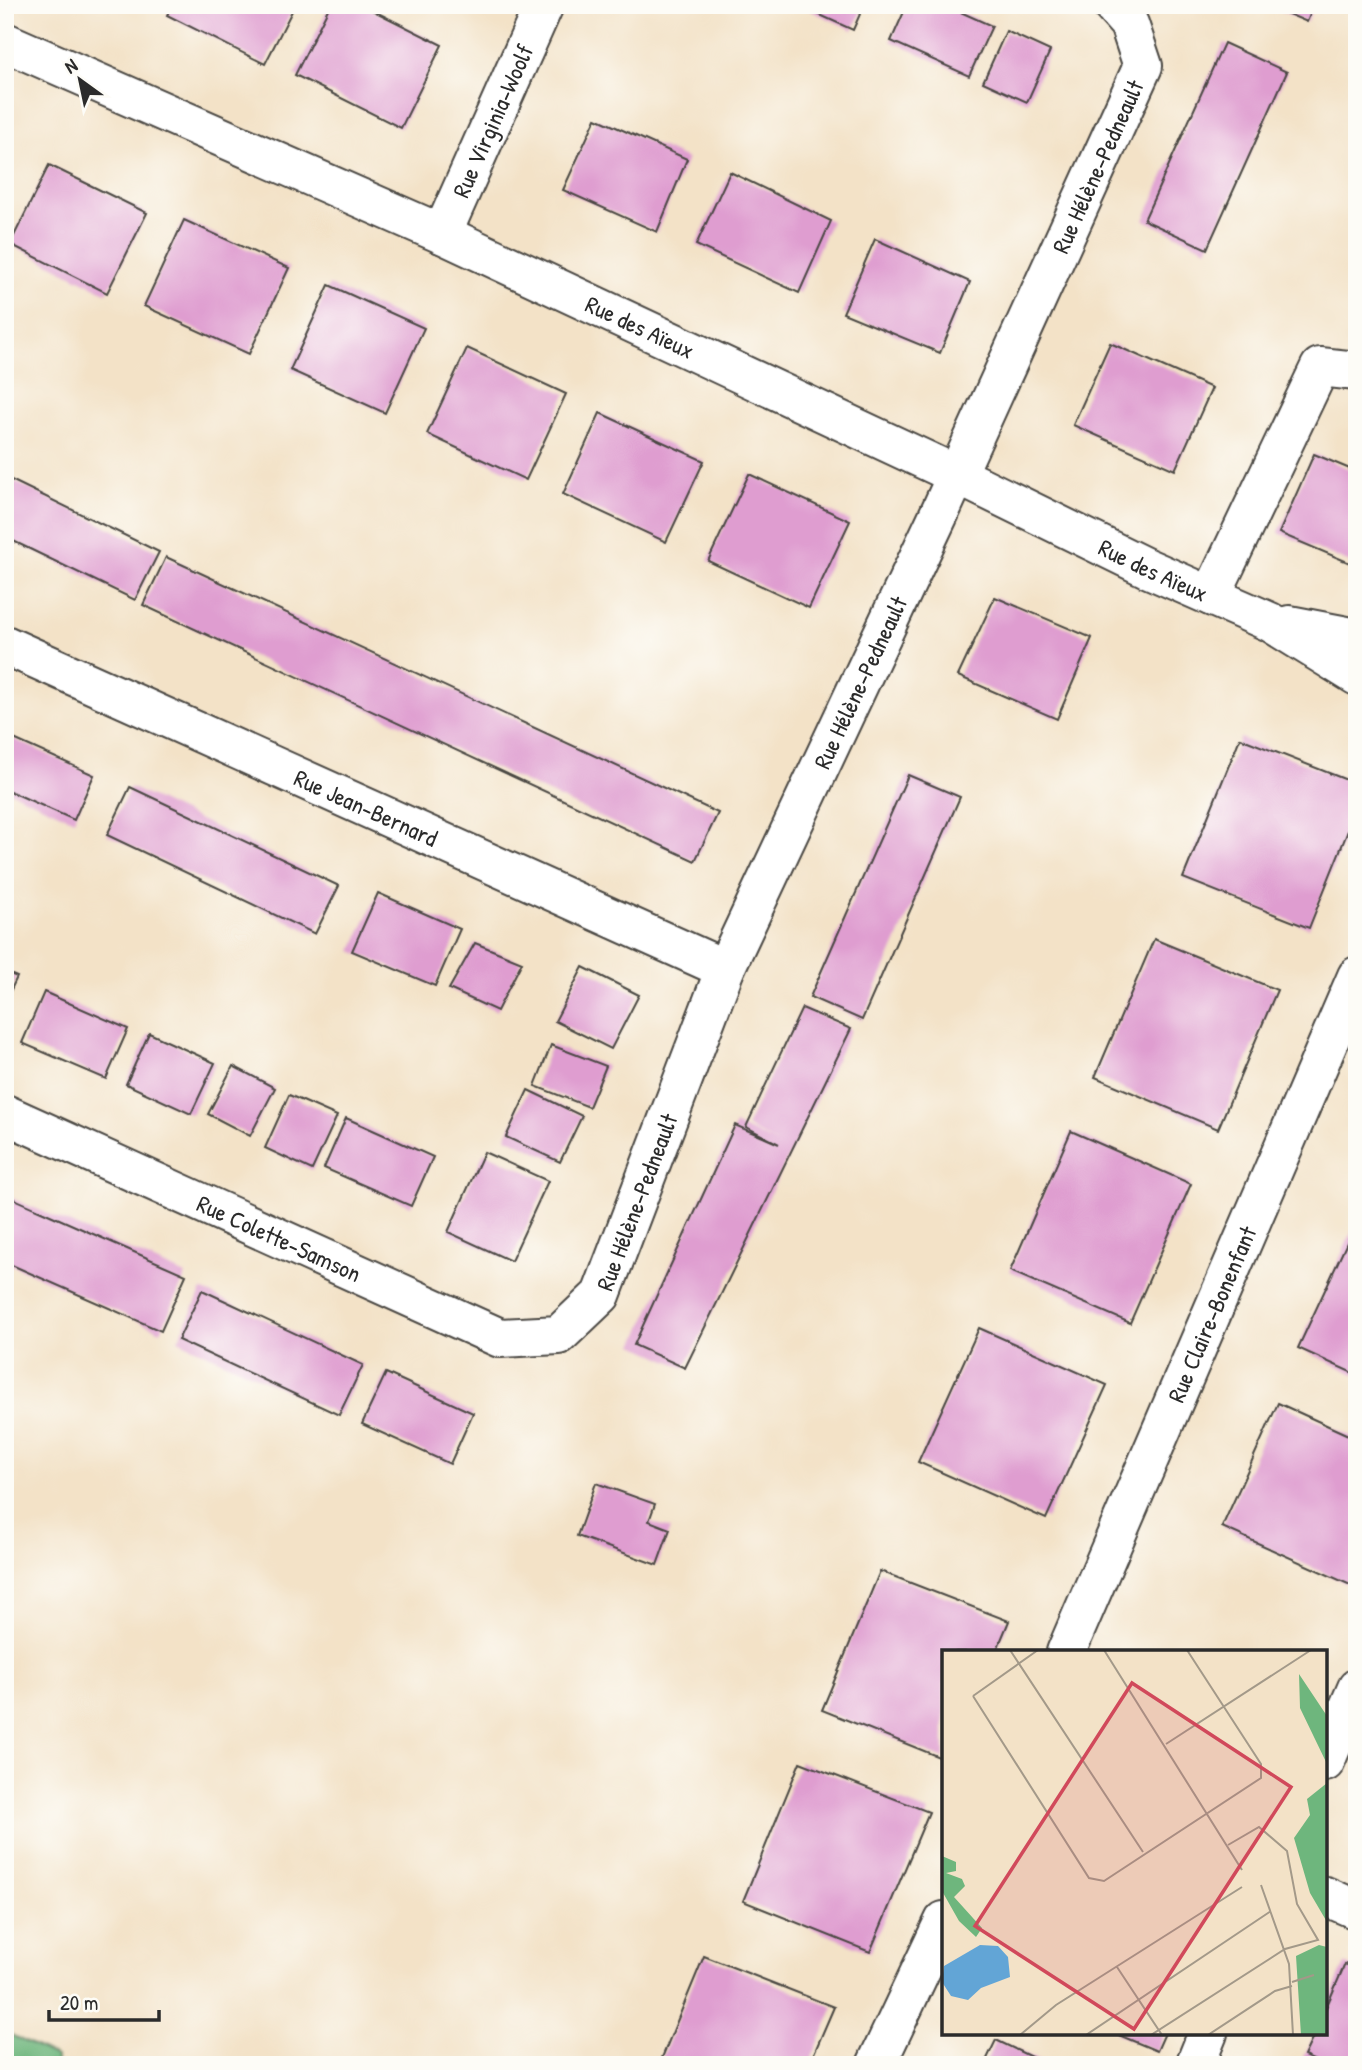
<svg xmlns="http://www.w3.org/2000/svg" width="1362" height="2070" viewBox="0 0 1362 2070" font-family="'Patrick Hand',sans-serif">
  <style>
    .forest { fill: #6eb67d; stroke: #4c7054; stroke-width: 2 }
    .building { fill: #df9dd0 }
    .lines { fill: none; stroke-linecap: round; stroke-linejoin: round }
    .minor-casing { stroke: #494642; stroke-width: 42 }
    .minor { stroke: #fff; stroke-width: 38 }
    .labels { text-anchor: middle; dominant-baseline: central; stroke-width: 5; stroke-linejoin: round; paint-order: stroke }
    .street-label { font-size: 24px; fill: #2b2b2b; stroke: #fdfcf7 }
    .inset-road { fill: none; stroke: #a39989; stroke-width: 2 }
    .view { fill: #d1495b; fill-opacity: 0.15; stroke: #d1495b; stroke-width: 3.5 }
    .inset-edge { fill: none; stroke: #2b2b2b; stroke-width: 3.5 }
  </style>
  <rect width="100%" height="100%" fill="#fdfcf7"/>
  <filter id="ink" filterUnits="userSpaceOnUse"><feTurbulence type="fractalNoise" baseFrequency=".0143" numOctaves="2"/><feDisplacementMap in="SourceGraphic" scale="14" xChannelSelector="R" yChannelSelector="G"/><feConvolveMatrix kernelMatrix="1 2 1 2 8 2 1 2 1" color-interpolation-filters="sRGB"/></filter>
  <filter id="wash" filterUnits="userSpaceOnUse"><feTurbulence type="fractalNoise" baseFrequency=".00686" numOctaves="4" result="noise"/><feDisplacementMap in="SourceGraphic" scale="28" xChannelSelector="R" yChannelSelector="G"/><feGaussianBlur stdDeviation="1.57" result="paint"/><feColorMatrix in="noise" values="0 0 0 0 0 0 0 0 0 0 0 0 0 0 0 0 0 1.4 0 .05"/><feComposite in="paint" operator="in"/></filter>
  <g filter="url(#wash)">
    <rect width="100%" height="100%" fill="#f3e2c7"/>
    <!-- forest -->
    <path class="forest" d="M5 2032 56 2057V2065H5Z"/>
    <g id="blocks">
      <!-- building -->
      <g class="building">
        <path d="M172 5H295L265 64 167 15Z"/>
        <path d="M330 5H362L442 45 401 128 295 75Z"/>
        <path d="M798 5H864L853 30Z"/>
        <path d="M907 5H945L992 26 969 76 891 41Z"/>
        <path d="M1267 5H1314L1307 22Z"/>
        <path d="M1006 31 1050 51 1027 102 983 82Z"/>
        <path d="M1224 43 1287 72 1207 249 1144 220Z"/>
        <path d="M596 118 687 159 657 232 563 190Z"/>
        <path d="M49 165 147 213 107 293 10 244Z"/>
        <path d="M730 172 831 221 799 293 696 245Z"/>
        <path d="M184 220 289 268 249 354 144 306Z"/>
        <path d="M875 239 970 282 940 353 843 313Z"/>
        <path d="M329 285 424 328 385 413 290 370Z"/>
        <path d="M1110 343 1212 388 1175 470 1073 425Z"/>
        <path d="M467 348 566 394 526 480 427 434Z"/>
        <path d="M600 413 704 461 666 542 563 494Z"/>
        <path d="M1314 454 1357 472V566L1279 533Z"/>
        <path d="M749 474 850 521 809 608 708 561Z"/>
        <path d="M5 477 159 552 135 600 5 537Z"/>
        <path d="M166 557 718 813 695 861 143 605Z"/>
        <path d="M995 597 1092 638 1057 719 958 676Z"/>
        <path d="M5 735 94 775 74 820 5 789Z"/>
        <path d="M1240 738 1357 784V808L1309 928 1183 878Z"/>
        <path d="M908 775 960 797 862 1020 810 997Z"/>
        <path d="M130 787 339 886 315 934 107 835Z"/>
        <path d="M378 893 460 929 435 986 352 951Z"/>
        <path d="M1154 939 1277 990 1218 1129 1095 1077Z"/>
        <path d="M475 943 522 962 497 1011 449 989Z"/>
        <path d="M583 967 639 995 611 1049 555 1021Z"/>
        <path d="M5 972 17 977 5 1002Z"/>
        <path d="M44 992 128 1029 106 1079 22 1043Z"/>
        <path d="M802 1008 851 1029 685 1368 634 1345 735 1125 779 1144 746 1127Z"/>
        <path d="M149 1033 215 1063 191 1114 126 1084Z"/>
        <path d="M551 1045 606 1066 589 1107 535 1086Z"/>
        <path d="M233 1066 275 1088 250 1136 208 1114Z"/>
        <path d="M528 1090 582 1116 560 1162 506 1137Z"/>
        <path d="M289 1095 337 1116 312 1170 265 1148Z"/>
        <path d="M346 1118 433 1157 411 1206 324 1168Z"/>
        <path d="M1071 1131 1191 1184 1130 1323 1010 1271Z"/>
        <path d="M484 1152 548 1181 511 1261 448 1232Z"/>
        <path d="M5 1195 186 1275 161 1331 5 1262Z"/>
        <path d="M1357 1221V1375L1298 1348Z"/>
        <path d="M202 1290 363 1365 339 1415 178 1340Z"/>
        <path d="M979 1328 1107 1385 1046 1519 918 1462Z"/>
        <path d="M386 1373 473 1413 450 1464 362 1424Z"/>
        <path d="M1278 1403 1357 1439V1588L1222 1527Z"/>
        <path d="M596 1483 655 1504 649 1521 670 1529 657 1565 577 1536Z"/>
        <path d="M880 1571 1009 1621 996 1652H944V1759L822 1710Z"/>
        <path d="M800 1762 929 1812 870 1952 743 1901Z"/>
        <path d="M704 1956 834 2007 809 2065H659Z"/>
        <path d="M1345 1964 1357 1969V2065H1324L1304 2056 1315 2033H1325V2010Z"/>
        <path d="M1114 2033H1165L1157 2051Z"/>
        <path d="M996 2040 1048 2065H984Z"/>
      </g>
    </g>
  </g>
  <g filter="url(#ink)">
    <use href="#blocks" fill-opacity="0" stroke="#494642" stroke-width="2"/>
    <g class="lines">
      <defs>
        <g id="minor">
          <path id="s1" d="M5 42 442 234 957 475 1147 568 1270 622 1357 676"/>
          <path id="s2" d="M442 234 544 5"/>
          <path d="M1211 596 1320 367 1357 371"/>
          <path d="M1289 625 1357 638"/>
          <path id="s3" d="M5 645 725 969"/>
          <path id="s4" d="M5 1114 500 1338 559 1335 601 1295 725 969 939 514 1143 66 1129 24 1112 5"/>
          <path id="s5" d="M1066 1652 1357 976"/>
          <path d="M1325 1762 1357 1688"/>
          <path d="M1325 1896 1357 1910"/>
          <path d="M876 2065 944 1921"/>
          <path d="M1195 2065 1208 2033"/>
        </g>
      </defs>
      <!-- minor casing -->
      <use href="#minor" class="minor-casing"/>
      <!-- minor -->
      <use href="#minor" class="minor"/>
    </g>
  </g>
  <g class="labels">
    <!-- street labels -->
    <g class="street-label">
      <text stroke="none"><textPath href="#s2" startOffset="124">Rue Virginia-Woolf</textPath></text>
      <text stroke="none"><textPath href="#s4" startOffset="1894">Rue Hélène-Pedneault</textPath></text>
      <text stroke="none"><textPath href="#s1" startOffset="696">Rue des Aïeux</textPath></text>
      <text stroke="none"><textPath href="#s1" startOffset="1264">Rue des Aïeux</textPath></text>
      <text stroke="none"><textPath href="#s4" startOffset="1326">Rue Hélène-Pedneault</textPath></text>
      <text stroke="none"><textPath href="#s3" startOffset="396">Rue Jean-Bernard</textPath></text>
      <text stroke="none"><textPath href="#s4" startOffset="760">Rue Hélène-Pedneault</textPath></text>
      <text stroke="none"><textPath href="#s4" startOffset="301">Rue Colette-Samson</textPath></text>
      <text stroke="none"><textPath href="#s5" startOffset="368">Rue Claire-Bonenfant</textPath></text>
    </g>
  </g>
  <!-- overview -->
  <g transform="translate(942 1650)">
    <rect width="385" height="385" fill="#f3e2c7"/>
    <path d="M357 24 385 66V114L358 58ZM385 133V272L368 243 352 188 368 165 365 149ZM0 206 14 212V221L4 223 20 229 23 236 12 247 40 278 34 287 17 271 0 241ZM377 295 385 297V385H359L354 306Z" fill="#6eb67d"/>
    <path d="M38 295 56 296 66 307 68 327 39 338 26 350 9 346 0 332 2 316Z" fill="#62a5d6"/>
    <path class="inset-road" d="M68 0 201 202M162 0 300 220M31 46 147 228 162 231 319 128V114L245 0M31 46 96 0M224 94 369 0M319 235 347 314 351 385M175 317 220 385M350 332 372 325M78 385 114 355 300 237M144 385 329 261M209 385 343 299 376 290 355 254 345 201 317 177 286 195M266 385 333 341 350 336"/>
    <path class="view" d="M190 33 349 137 192 379 33 276Z"/>
    <rect width="385" height="385" class="inset-edge"/>
  </g>
  <!-- margin -->
  <rect width="1362" height="2070" fill="none" stroke="#fdfcf7" stroke-width="28"/>
  <!-- north arrow -->
  <g transform="translate(80 80) rotate(327)" stroke="#fdfcf7" stroke-width="5" paint-order="stroke">
  <path d="M0-5L12 26L0 18L-12 26Z" fill="#2b2b2b"/>
  <text y="-10" font-size="19" font-weight="bold" text-anchor="middle" fill="#2b2b2b">N</text>
  </g>
  <!-- scale -->
  <path d="M49 2010v10h110v-10" fill="none" stroke="#2b2b2b" stroke-width="3.5"/>
  <text x="60" y="2010" font-size="21" fill="#2b2b2b" stroke="#fdfcf7" stroke-width="5" paint-order="stroke">20 m</text>
</svg>
